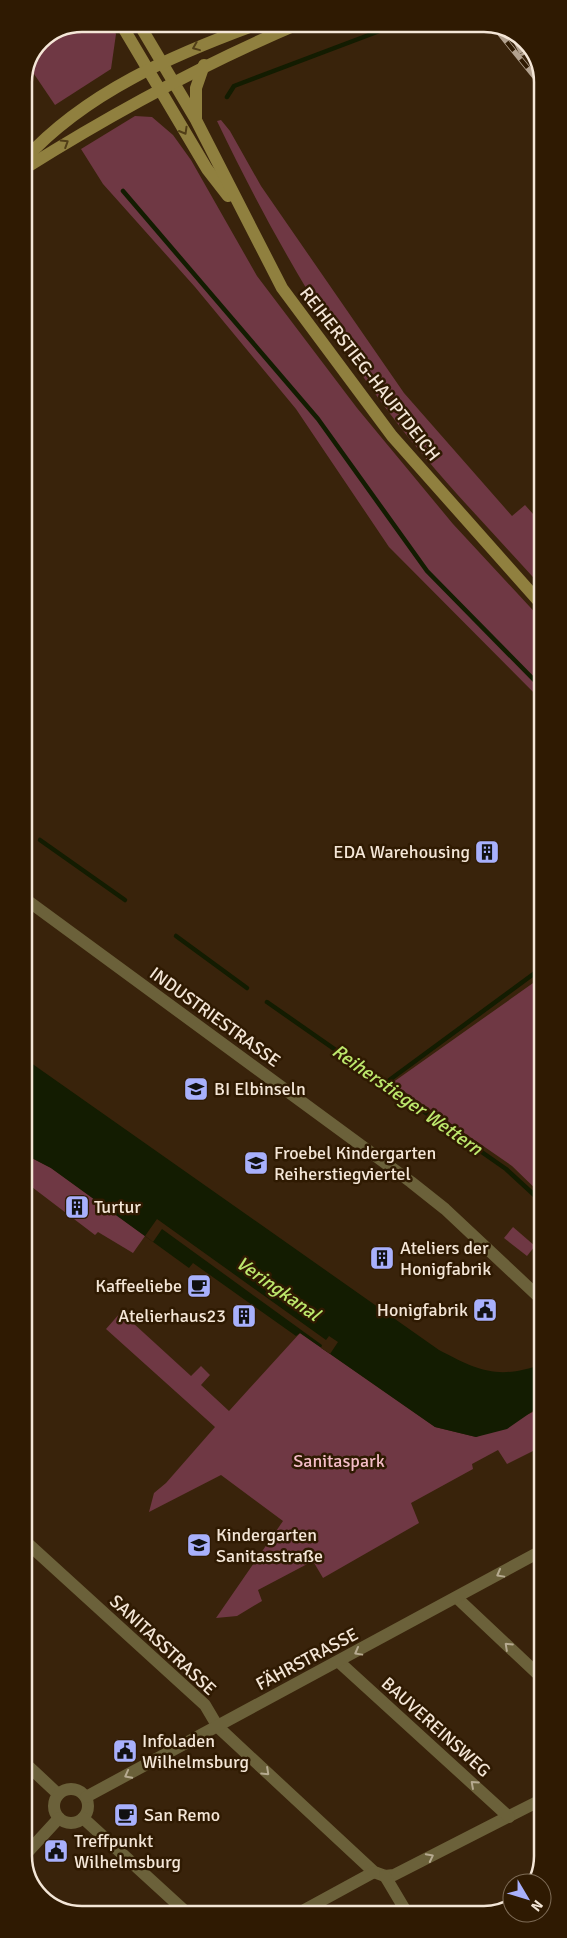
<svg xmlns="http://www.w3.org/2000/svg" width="567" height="1938" viewBox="0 0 567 1938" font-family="Signika,sans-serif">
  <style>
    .green { fill: #6f3844 }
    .water { fill: #131c01 }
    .pier { fill: #39230b }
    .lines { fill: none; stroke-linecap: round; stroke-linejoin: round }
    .stream { stroke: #131c01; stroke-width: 4.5 }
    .street { stroke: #6b613a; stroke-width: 12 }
    .secondary { stroke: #90803f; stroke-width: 12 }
    .rail-casing { stroke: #b2a18f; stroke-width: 5.5 }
    .rail { stroke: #2f1a02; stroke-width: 4; stroke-dasharray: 11; stroke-linecap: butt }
    .oneway { stroke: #513e17 }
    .oneway2 { stroke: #b6aa90 }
    .labels { text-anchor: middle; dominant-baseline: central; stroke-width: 5; stroke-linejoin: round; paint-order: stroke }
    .street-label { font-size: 18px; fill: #f4e6d7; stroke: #2f1a02 }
    .poi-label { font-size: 18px; fill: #f4e6d7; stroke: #2f1a02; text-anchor: start }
    .park-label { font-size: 18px; fill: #f4bdc7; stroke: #2f1a02 }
    .water-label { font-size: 19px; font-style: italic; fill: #bde86c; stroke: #2f1a02 }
    .rim { fill: none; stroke: #f4e6d7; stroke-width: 2.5 }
  </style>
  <rect width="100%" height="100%" fill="#39230b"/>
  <!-- green -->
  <g class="green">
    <path d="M83 24H111L116 34 111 69 55 105 30 68 41 41Z"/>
    <path d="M135 116 152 117 173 135 191 160 257 276 357 408 453 524 542 620V701L389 547 296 409 195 287 103 184 81 149Z"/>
    <path d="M221 120 230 131 261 186 404 393 512 516 525 505 542 524V587C488 527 426 464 379 399 316 312 263 217 217 121Z"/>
    <path d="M543 976V1196L512 1166 392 1083Z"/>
    <path d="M24 1154 51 1168 145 1236 133 1253 98 1232 95 1235 24 1181Z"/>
    <path d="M513 1227 535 1246 527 1256 504 1238Z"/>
    <path d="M121 1312 191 1376 201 1366 210 1375 201 1385 229 1411 300 1333 435 1427 476 1437 533 1412 543 1404V1418L538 1421 543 1432V1446L507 1464 498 1450 472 1464 473 1469 411 1503 419 1523 323 1578 313 1561 258 1590 262 1601 237 1616 216 1618 283 1521 221 1475 149 1512 154 1493 166 1483 215 1427 106 1329Z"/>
  </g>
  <!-- water -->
  <path class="water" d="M24 1058 439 1350C479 1371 498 1380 543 1364V1404L507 1429 476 1437 435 1427 300 1333 296 1336 193 1263 189 1268 51 1168 24 1154Z"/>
  <!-- pier -->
  <path class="pier" d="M157 1219 326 1340 329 1336 338 1342 330 1354 321 1348 322 1345 162 1229 153 1242 145 1236Z"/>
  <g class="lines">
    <!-- stream -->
    <g class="stream">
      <path d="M227 97 234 86 398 24"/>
      <path d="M123 191 318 419 427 571 542 688"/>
      <path d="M40 840 125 900"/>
      <path d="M176 936 247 988"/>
      <path d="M267 1002 506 1169 543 1203"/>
      <path d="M384 1084 543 967"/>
    </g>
    <!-- street -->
    <g class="street">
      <path d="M24 898 411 1182 445 1209 543 1301"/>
      <path d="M25 1541 205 1705 218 1727 374 1872 385 1876 394 1875 543 1799"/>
      <path d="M457 1598 543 1679"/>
      <path d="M339 1662 509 1817"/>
      <path d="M25 1763 58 1794"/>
      <circle cx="71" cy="1806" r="17"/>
      <path d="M86 1797 543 1550"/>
      <path d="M83 1818 188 1914"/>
      <path d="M25 1855 59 1818"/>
      <path d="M385 1876 407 1913"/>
      <path d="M297 1914 374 1872"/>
    </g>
    <!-- secondary -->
    <g class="secondary">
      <path d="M121 24 207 169 228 196"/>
      <path d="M139 24 196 120 282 288 392 436 542 605"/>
      <path d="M196 118V88L204 65"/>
      <path d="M24 160C86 92 173 55 258 24"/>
      <path d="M24 169C113 113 201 65 298 24"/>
    </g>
    <defs>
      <g id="rail">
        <path d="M493 25 539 82"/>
        <path d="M512 33 522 53"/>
      </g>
    </defs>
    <!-- rail casing -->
    <use href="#rail" class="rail-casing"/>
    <!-- rail -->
    <use href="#rail" class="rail"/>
  </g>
  <!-- one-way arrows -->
  <defs><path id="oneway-chevron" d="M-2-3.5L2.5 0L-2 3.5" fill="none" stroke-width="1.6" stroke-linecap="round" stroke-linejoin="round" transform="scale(1.25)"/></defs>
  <g class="oneway">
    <use href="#oneway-chevron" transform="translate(196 47) rotate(158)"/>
    <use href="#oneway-chevron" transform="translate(184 131) rotate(60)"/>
    <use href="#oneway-chevron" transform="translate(65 143) rotate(-32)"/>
  </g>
  <g class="oneway2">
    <use href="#oneway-chevron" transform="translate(500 1574) rotate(151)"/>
    <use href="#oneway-chevron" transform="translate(508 1646) rotate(-137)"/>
    <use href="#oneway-chevron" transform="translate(358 1652) rotate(151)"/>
    <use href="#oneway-chevron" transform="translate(266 1772) rotate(43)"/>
    <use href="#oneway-chevron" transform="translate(128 1775) rotate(152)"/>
    <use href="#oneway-chevron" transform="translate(474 1784) rotate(-138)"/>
    <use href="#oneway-chevron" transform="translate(430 1857) rotate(-27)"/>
  </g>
  <!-- icons -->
  <defs>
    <symbol id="building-square" viewBox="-11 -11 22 22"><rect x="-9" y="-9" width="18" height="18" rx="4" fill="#a8b0fc" stroke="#2f1a02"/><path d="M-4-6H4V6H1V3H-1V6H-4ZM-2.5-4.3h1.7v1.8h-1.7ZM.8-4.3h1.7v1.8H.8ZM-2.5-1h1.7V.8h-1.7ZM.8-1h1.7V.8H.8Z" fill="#111"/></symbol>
    <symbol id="university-square" viewBox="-11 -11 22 22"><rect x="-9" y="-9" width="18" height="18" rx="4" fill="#a8b0fc" stroke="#2f1a02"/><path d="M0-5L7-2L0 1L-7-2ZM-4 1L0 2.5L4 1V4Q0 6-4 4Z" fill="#111"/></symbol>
    <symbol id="school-square" viewBox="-11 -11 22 22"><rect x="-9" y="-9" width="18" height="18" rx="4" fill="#a8b0fc" stroke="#2f1a02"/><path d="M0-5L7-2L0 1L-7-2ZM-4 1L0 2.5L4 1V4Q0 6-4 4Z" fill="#111"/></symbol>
    <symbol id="cafe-square" viewBox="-11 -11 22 22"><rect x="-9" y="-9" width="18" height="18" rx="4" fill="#a8b0fc" stroke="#2f1a02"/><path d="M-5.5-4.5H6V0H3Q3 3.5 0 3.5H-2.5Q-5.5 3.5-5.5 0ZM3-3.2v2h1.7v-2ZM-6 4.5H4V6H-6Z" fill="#111"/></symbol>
    <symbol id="civic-square" viewBox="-11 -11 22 22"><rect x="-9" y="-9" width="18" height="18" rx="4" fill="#a8b0fc" stroke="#2f1a02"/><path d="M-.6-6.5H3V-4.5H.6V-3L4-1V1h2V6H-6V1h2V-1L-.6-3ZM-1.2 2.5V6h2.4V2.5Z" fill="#111"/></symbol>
  </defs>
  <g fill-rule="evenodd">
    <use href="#building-square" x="473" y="838" width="28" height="28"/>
    <use href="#university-square" x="182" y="1075" width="28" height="28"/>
    <use href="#school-square" x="242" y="1149" width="28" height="28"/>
    <use href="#building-square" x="63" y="1193" width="28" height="28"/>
    <use href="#building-square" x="368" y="1244" width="28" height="28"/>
    <use href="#cafe-square" x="185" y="1272" width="28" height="28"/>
    <use href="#civic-square" x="471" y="1296" width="28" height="28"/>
    <use href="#building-square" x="230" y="1302" width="28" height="28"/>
    <use href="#school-square" x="185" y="1531" width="28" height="28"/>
    <use href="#civic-square" x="111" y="1737" width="28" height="28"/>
    <use href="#cafe-square" x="112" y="1801" width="28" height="28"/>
    <use href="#civic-square" x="42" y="1837" width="28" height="28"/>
  </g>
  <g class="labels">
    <!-- street labels -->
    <g class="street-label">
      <text transform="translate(370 374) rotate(52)">REIHERSTIEG-HAUPTDEICH</text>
      <text transform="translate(215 1017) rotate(36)">INDUSTRIESTRASSE</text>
      <text transform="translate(163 1645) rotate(43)">SANITASSTRASSE</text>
      <text transform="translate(307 1659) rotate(-28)">FÄHRSTRASSE</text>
      <text transform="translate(436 1727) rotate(42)">BAUVEREINSWEG</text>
    </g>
    <!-- poi labels -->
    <g class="poi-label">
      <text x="470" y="852" text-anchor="end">EDA Warehousing</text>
      <text x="214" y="1089">BI Elbinseln</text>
      <text x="274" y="1153">Froebel Kindergarten<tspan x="274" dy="21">Reiherstiegviertel</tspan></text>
      <text x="94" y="1207">Turtur</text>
      <text x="400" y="1248">Ateliers der<tspan x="400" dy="21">Honigfabrik</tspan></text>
      <text x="182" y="1286" text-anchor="end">Kaffeeliebe</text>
      <text x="468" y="1310" text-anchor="end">Honigfabrik</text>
      <text x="226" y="1316" text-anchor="end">Atelierhaus23</text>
      <text x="216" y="1535">Kindergarten<tspan x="216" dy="21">Sanitasstraße</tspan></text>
      <text x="142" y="1741">Infoladen<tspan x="142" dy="21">Wilhelmsburg</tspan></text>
      <text x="144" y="1815">San Remo</text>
      <text x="74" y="1841">Treffpunkt<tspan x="74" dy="21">Wilhelmsburg</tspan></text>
    </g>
    <!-- park labels -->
    <g class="park-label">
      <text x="339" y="1461">Sanitaspark</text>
    </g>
    <!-- water labels -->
    <g class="water-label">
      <text transform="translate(407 1100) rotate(35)">Reiherstieger Wettern</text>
      <text transform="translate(278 1289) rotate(35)">Veringkanal</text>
    </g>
  </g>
  <!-- crop -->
  <path d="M0 0H567V1938H0ZM82 32H484A50 50 0 0 1 534 82V1856A50 50 0 0 1 484 1906H82A50 50 0 0 1 32 1856V82A50 50 0 0 1 82 32Z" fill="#2f1a02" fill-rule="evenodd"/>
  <path class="rim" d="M82 32H484A50 50 0 0 1 534 82V1856A50 50 0 0 1 484 1906H82A50 50 0 0 1 32 1856V82A50 50 0 0 1 82 32Z"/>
  <!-- north arrow -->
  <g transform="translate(527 1898) rotate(128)"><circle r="24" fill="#2f1a02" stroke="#7e6c57"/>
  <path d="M0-4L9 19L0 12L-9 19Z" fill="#a8b0fc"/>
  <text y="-8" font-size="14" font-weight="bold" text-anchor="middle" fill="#f4e6d7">N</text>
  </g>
</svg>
